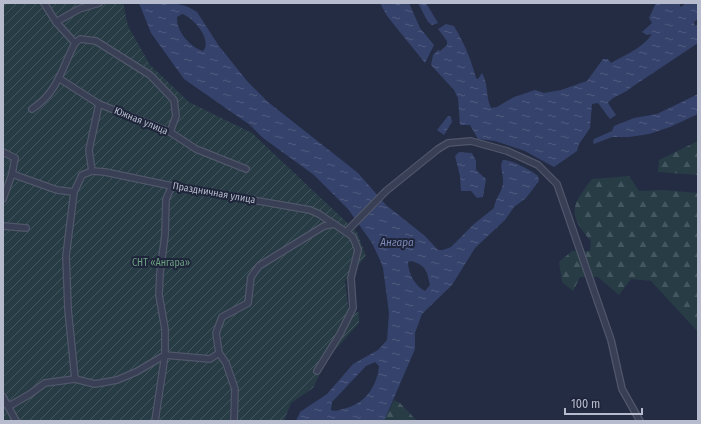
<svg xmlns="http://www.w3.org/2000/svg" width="701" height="424" viewBox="0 0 701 424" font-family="'Fira Sans Condensed',sans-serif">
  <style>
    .forest { fill: url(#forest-firs) }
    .garden { fill: url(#garden-furrows) }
    .water { fill: url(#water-ripples); fill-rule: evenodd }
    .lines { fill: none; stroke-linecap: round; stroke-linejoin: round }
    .street-casing { stroke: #51576b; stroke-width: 8 }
    .street { stroke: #393f54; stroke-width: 5.5 }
    .labels { text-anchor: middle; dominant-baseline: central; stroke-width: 4; stroke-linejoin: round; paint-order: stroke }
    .street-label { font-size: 10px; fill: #b6bbcd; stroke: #1e2439 }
    .park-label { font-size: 10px; fill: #6ca081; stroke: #1e2439 }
    .water-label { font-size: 11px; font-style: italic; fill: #7c8ab7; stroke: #1e2439 }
  </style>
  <defs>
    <pattern id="forest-firs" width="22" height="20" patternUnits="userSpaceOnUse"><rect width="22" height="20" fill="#273c45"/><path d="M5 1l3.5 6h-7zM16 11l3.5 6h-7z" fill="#44565f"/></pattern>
    <pattern id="garden-furrows" width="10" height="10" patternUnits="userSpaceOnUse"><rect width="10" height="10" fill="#273c45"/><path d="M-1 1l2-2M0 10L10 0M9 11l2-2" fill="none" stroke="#44565f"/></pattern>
    <pattern id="water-ripples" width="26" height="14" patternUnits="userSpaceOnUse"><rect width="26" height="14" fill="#35426b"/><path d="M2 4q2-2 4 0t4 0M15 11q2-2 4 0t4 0" fill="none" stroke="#505b7f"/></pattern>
  </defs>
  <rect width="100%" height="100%" fill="#242c44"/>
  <!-- forest -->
  <g class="forest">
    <path d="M698 141V175L658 172 659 160Z"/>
    <path d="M629 176 639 191 664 190 698 193V332L651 281 631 279 619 295 598 277H580L573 291 562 282 559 262 572 251H590L591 241C567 214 571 206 592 179Z"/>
    <path d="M394 400 400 403 417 421H384Z"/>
  </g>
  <!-- garden -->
  <path class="garden" d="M3 3H123L128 26 150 65 189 102 252 133 357 232 366 256 345 281 349 314 359 312V323L327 359 313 388 291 403 284 421H3Z"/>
  <!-- water -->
  <g class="water">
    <path d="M139 3C159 3 181 0 197 12L219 46 247 81 268 102 358 173 386 205 425 236 438 250H443L451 247 474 224 494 208C495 198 504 190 503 180 503 173 499 166 503 160 510 159 532 171 538 176L539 181 526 198 514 207 505 220 475 248 452 285 422 314 415 333V349L384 421H296L300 412 327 394 353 364 378 350 387 340 389 313 383 268 380 260 372 243 348 209 314 175 263 138 250 125 184 79 151 33ZM182 14C193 17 213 40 203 51 190 47 176 31 177 17ZM411 261C426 265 427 271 430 285L425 291C415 286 408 273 408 262ZM375 362 379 366C377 387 364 405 343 409 339 410 336 412 331 410L332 402 366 366Z"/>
    <path d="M380 3H409L420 28 434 45 425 63 387 16Z"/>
    <path d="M418 3H426L438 23 432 25 428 22Z"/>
    <path d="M656 3H680V7L688 3H698V19L694 22 695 26 698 25V43L632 87C623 95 614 95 608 103L616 115 610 119 598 103 592 104 590 128 579 144 577 151 554 167 525 151 495 141 478 139 470 125H460L458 98 454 90 431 65 433 55 438 50 440 51 447 45V41L438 29 446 24 454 26C464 43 471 59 476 78L478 79 482 73C489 85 485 95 491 108L497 107 514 97 535 90 544 93 561 90 587 81 603 59H608L611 63C625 55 643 48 652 34L647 35 642 32 652 23 649 18Z"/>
    <path d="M698 94V114L670 127 649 134 629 137H612L594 144 593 142 594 139 612 131 614 126 634 118 657 114Z"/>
    <path d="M448 116 451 117 452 122 444 135 437 130Z"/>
    <path d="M459 152 472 153 476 161V170L486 179 483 197 477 198 471 191H461L460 176 455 156Z"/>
  </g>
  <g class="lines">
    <defs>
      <g id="street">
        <path d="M44 3 56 22"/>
        <path d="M75 43 80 39 96 41 150 75 174 100 176 116 170 132"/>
        <path d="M60 79 99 104 170 132 196 149 246 169"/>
        <path d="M32 109C58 92 61 70 75 43L56 22 79 9 99 3"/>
        <path d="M3 152 15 158 12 174 3 199"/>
        <path d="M92 171 105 172 172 186 310 210 319 214 334 224"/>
        <path d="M12 174 57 190 74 192"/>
        <path d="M3 226 26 228"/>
        <path d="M317 371 340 334 353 308 351 278 358 250 353 237 346 232"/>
        <path d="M75 379 68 309 66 256 74 192 82 175 92 171 89 150 99 104"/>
        <path d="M3 397 16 421"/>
        <path d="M3 404 11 405 30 394 45 383 75 379 95 384 117 380 136 372 165 355 210 359 219 353"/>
        <path d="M155 421 165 355V329L159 295 160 273 165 235 166 199 172 186"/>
        <path d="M234 421 235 389 226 363 219 353 216 333 222 317 248 303 251 277 259 266 324 226 334 224 346 232 386 191 438 149 448 143 471 141 507 151 538 165 557 184 611 340 622 389 640 421"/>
      </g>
    </defs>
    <!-- street casing -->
    <use href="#street" class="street-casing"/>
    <!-- street -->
    <use href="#street" class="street"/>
  </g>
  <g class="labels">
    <!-- street labels -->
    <g class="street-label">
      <text transform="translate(141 121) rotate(22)">Южная улица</text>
      <text transform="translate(214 193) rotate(10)">Праздничная улица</text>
    </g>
    <!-- park labels -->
    <g class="park-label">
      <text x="161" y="263">СНТ «Ангара»</text>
    </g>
    <!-- water labels -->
    <g class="water-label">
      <text x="397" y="242">Ангара</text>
    </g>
  </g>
  <!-- border -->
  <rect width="701" height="424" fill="none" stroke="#b6bbcd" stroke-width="8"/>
  <!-- scale -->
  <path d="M565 408v6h77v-6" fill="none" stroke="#b6bbcd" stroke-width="2"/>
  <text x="571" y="408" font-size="12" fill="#b6bbcd" stroke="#1e2439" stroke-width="3" paint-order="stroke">100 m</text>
</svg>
